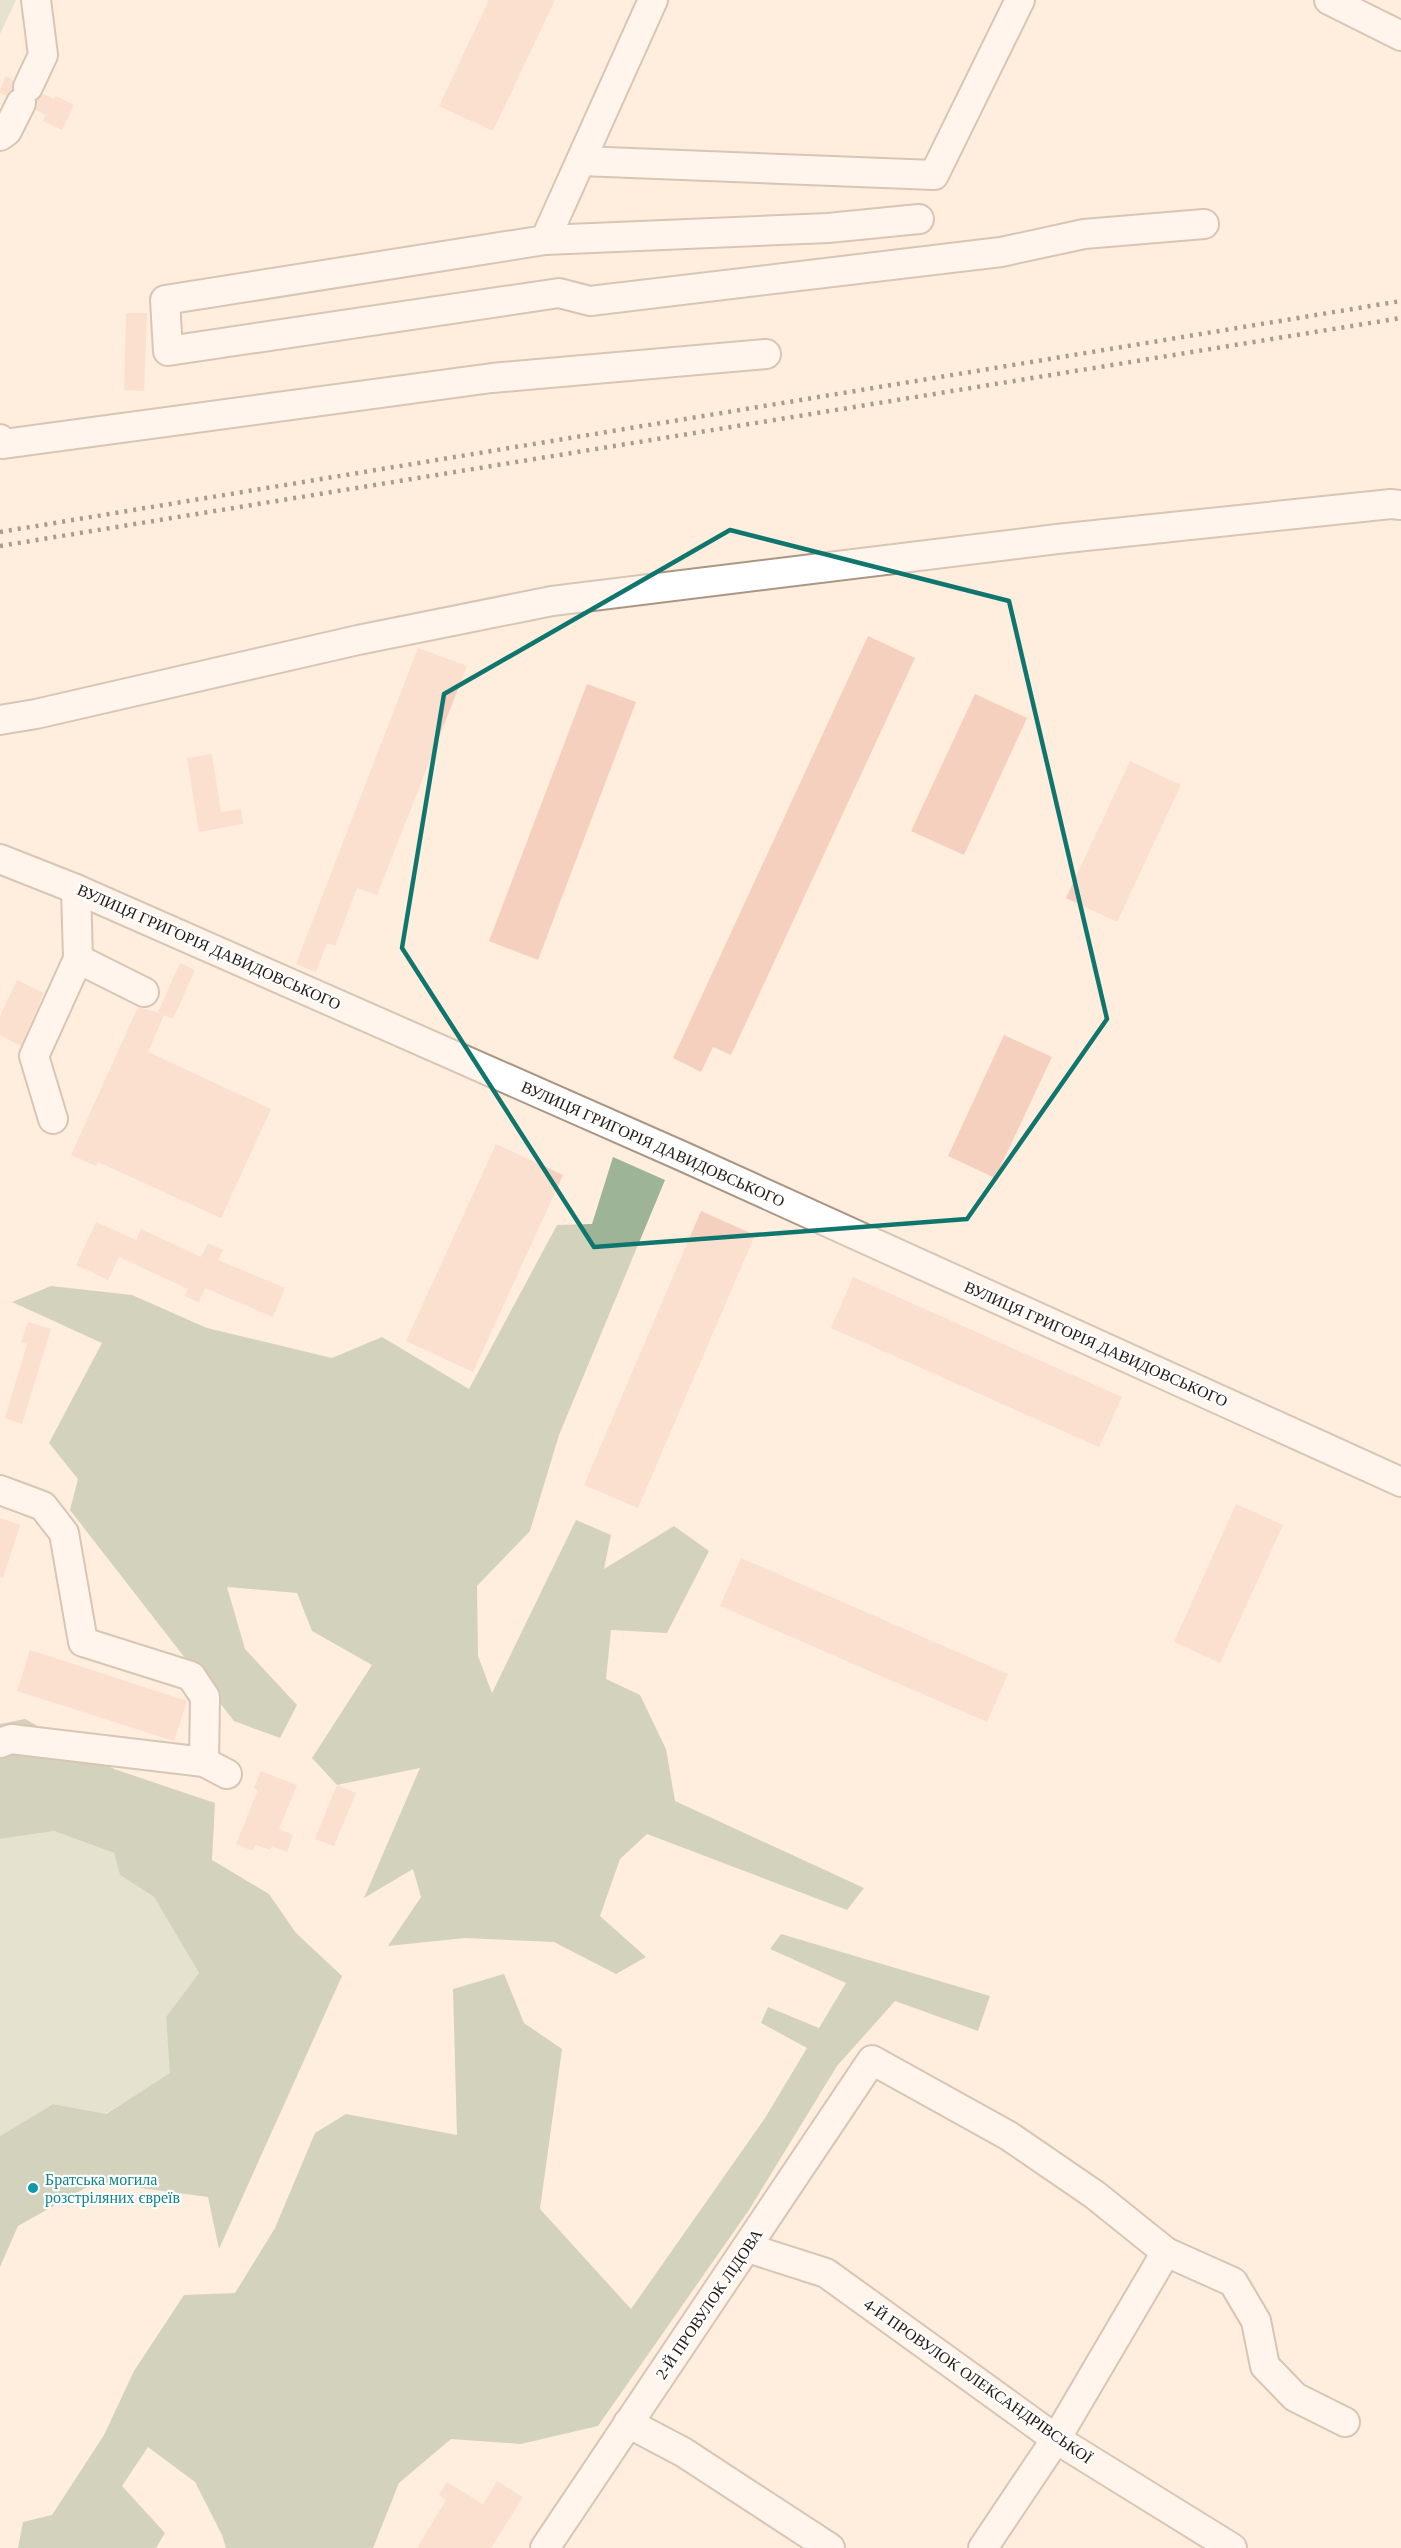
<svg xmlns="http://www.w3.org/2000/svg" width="1401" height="2548" viewBox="0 0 1401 2548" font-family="Georgia,serif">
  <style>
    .green { fill: #c5d5c1 }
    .forest { fill: #9db497 }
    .building { fill: #f6d0be }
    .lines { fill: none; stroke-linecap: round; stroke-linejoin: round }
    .minor-casing { stroke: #aa9683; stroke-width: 32 }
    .minor { stroke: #fff; stroke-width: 28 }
    .rail { stroke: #423930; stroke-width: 4.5; stroke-dasharray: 3 6; stroke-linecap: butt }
    .marked { fill: none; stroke: #0f766e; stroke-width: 4.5; stroke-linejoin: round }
    .culture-dot { fill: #0f9aa8; stroke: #fff; stroke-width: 2 }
    .labels { text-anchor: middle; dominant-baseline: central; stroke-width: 4.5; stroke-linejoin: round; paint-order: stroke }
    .street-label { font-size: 16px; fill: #211912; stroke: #fff }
    .culture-label { font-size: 16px; fill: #0d838f; stroke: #fff; text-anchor: start }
  </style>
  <rect width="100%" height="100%" fill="#ffeddd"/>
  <!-- green -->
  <g class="green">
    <path d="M0 0H16L0 34Z"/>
    <path d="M54 1831 114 1853 120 1875 154 1897 199 1973 166 2017 171 2073 105 2114 53 2104 0 2136V1839Z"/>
  </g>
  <!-- forest -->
  <g class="forest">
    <path d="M613 1157 665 1180 559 1435 530 1531 477 1586 478 1656 492 1693 576 1520 611 1535 604 1569 674 1526 709 1551 667 1633 611 1630 606 1679 640 1695 666 1749 675 1801 864 1888 847 1910 647 1834 620 1859 600 1916 646 1957 616 1974 554 1942 465 1938 388 1946 421 1897 413 1869 364 1898 420 1768 337 1785 312 1758 372 1665 312 1631 297 1593 227 1587 245 1649 297 1705 280 1738 234 1721 70 1510 78 1479 49 1443 102 1343 12 1302 51 1286 132 1295 207 1328 332 1358 382 1337 469 1389 557 1225 592 1224Z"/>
    <path d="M25 1719 114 1769 215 1803 212 1860 269 1894 296 1933 342 1976 219 2249 208 2197 96 2182 18 2226 0 2267V2136L53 2104 106 2114 170 2073 166 2017 199 1973 154 1897 120 1875 114 1853 54 1831 0 1839V1724Z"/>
    <path d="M781 1934 990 1996 978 2031 895 2001 837 2066 749 2210 598 2426 521 2444 451 2439 399 2483 373 2548H226L222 2535 195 2482 148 2447 122 2486 165 2533 156 2548H18L23 2522 52 2515 104 2435 134 2371 184 2295 235 2293 275 2228 315 2133 346 2114 457 2135 453 1989 504 1974 524 2023 562 2049 540 2209 631 2309 765 2118 807 2048 761 2023 768 2007 819 2028 846 1983 770 1949Z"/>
  </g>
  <!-- building -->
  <g class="building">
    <path d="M489 0H555L493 131 439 106Z"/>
    <path d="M6 76 13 80 12 89 6 96 0 93V89Z"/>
    <path d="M43 94 54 99 56 96 74 105 62 130 43 121 46 115 36 110 37 101Z"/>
    <path d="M126 313H147L144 391 124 390Z"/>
    <path d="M868 636 915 658 731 1055 713 1047 701 1072 673 1058Z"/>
    <path d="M418 648 467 666 377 895 357 888 335 946 327 943 316 972 296 964Z"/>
    <path d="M587 684 636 702 538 960 489 941Z"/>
    <path d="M975 694 1027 718 964 855 911 831Z"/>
    <path d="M212 754 221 812 241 809 243 824 199 832 187 758Z"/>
    <path d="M1130 761 1181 785 1117 922 1066 898Z"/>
    <path d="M180 963 195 970 173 1019 164 1015 148 1052 271 1109 221 1218 98 1162 96 1166 71 1155 138 1007 163 1014 158 1012Z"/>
    <path d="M17 980 44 993 21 1046 0 1035V1016Z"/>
    <path d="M1004 1035 1052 1057 995 1178 948 1156Z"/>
    <path d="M496 1144 563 1175 473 1372 406 1341Z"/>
    <path d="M701 1211 755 1235 638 1508 584 1485Z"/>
    <path d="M96 1222 136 1240 141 1229 201 1257 208 1243 223 1250 218 1260 285 1288 273 1317 205 1288 199 1302 184 1296 188 1289 119 1257 108 1280 76 1265Z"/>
    <path d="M853 1277 1122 1397 1099 1447 831 1328Z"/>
    <path d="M28 1322 51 1329 22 1424 5 1418 27 1344 21 1342Z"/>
    <path d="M1236 1504 1283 1525 1220 1663 1174 1642Z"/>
    <path d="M0 1518 20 1525 3 1578 0 1577Z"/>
    <path d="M741 1558 1008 1674 987 1722 720 1606Z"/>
    <path d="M30 1650 187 1701 174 1741 17 1691Z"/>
    <path d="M261 1771 297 1785 279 1829 293 1835 287 1852 272 1846 270 1850 256 1845 253 1851 236 1844 258 1790 254 1788Z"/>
    <path d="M337 1785 356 1793 334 1846 315 1839Z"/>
    <path d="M497 2481 523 2497 491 2548H417L446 2500 439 2495 447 2482 483 2504Z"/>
  </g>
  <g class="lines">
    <defs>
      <g id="minor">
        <path d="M653 0 545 240 165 300 168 351 559 293 590 301 1001 252 1084 234 1204 224"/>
        <path d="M1329 0 1401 36"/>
        <path d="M28 87 43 55 36 0"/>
        <path d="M0 136 7 131 21 103"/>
        <path d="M581 161 934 175 1020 0"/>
        <path d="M545 240 828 228 919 219"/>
        <path d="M0 439 3 444 492 378 766 354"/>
        <path d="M0 720 36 714 358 640 552 601 1057 539 1391 504 1401 505"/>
        <path d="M0 859 76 889 682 1156 1401 1482"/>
        <path d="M78 959 144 992"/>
        <path d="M53 1119 34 1056 78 959 76 889"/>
        <path d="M0 1490 43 1506 64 1533 83 1642 191 1676 205 1697 204 1762"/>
        <path d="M0 1743 11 1739 204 1762 227 1774"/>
        <path d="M748 2248 826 2273 1056 2439 1232 2548"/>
        <path d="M628 2423 683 2452 830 2548"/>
        <path d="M545 2548 872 2060 1009 2136 1095 2195 1166 2252 1233 2282 1256 2321 1265 2366 1295 2397 1345 2422"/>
        <path d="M983 2548 1056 2439 1166 2252"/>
      </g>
    </defs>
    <!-- minor casing -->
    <use href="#minor" class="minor-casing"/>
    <!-- minor -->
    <use href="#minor" class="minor"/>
    <!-- rail -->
    <g class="rail">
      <path d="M0 532 1401 301"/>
      <path d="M0 546 1401 318"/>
    </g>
  </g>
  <!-- marked area -->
  <path d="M0 0H1401V2548H0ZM730 530 1009 601 1107 1019 967 1219 594 1247 402 948 444 694Z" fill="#ffeddd" fill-opacity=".55" fill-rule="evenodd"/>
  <path class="marked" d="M730 530 1009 601 1107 1019 967 1219 594 1247 402 948 444 694Z"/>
  <!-- markers -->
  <circle class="culture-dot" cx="33" cy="2188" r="6"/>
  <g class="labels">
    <!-- street labels -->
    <g class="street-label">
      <text transform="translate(209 947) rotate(24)">ВУЛИЦЯ ГРИГОРІЯ ДАВИДОВСЬКОГО</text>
      <text transform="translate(653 1144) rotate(24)">ВУЛИЦЯ ГРИГОРІЯ ДАВИДОВСЬКОГО</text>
      <text transform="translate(1096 1344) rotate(24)">ВУЛИЦЯ ГРИГОРІЯ ДАВИДОВСЬКОГО</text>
      <text transform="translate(709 2304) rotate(-56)">2-Й ПРОВУЛОК ЛІДОВА</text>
      <text transform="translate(978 2381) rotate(35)">4-Й ПРОВУЛОК ОЛЕКСАНДРІВСЬКОЇ</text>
    </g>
    <!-- culture labels -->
    <g class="culture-label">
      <text x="45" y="2179">Братська могила<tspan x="45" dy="18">розстріляних євреїв</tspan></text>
    </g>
  </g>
</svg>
